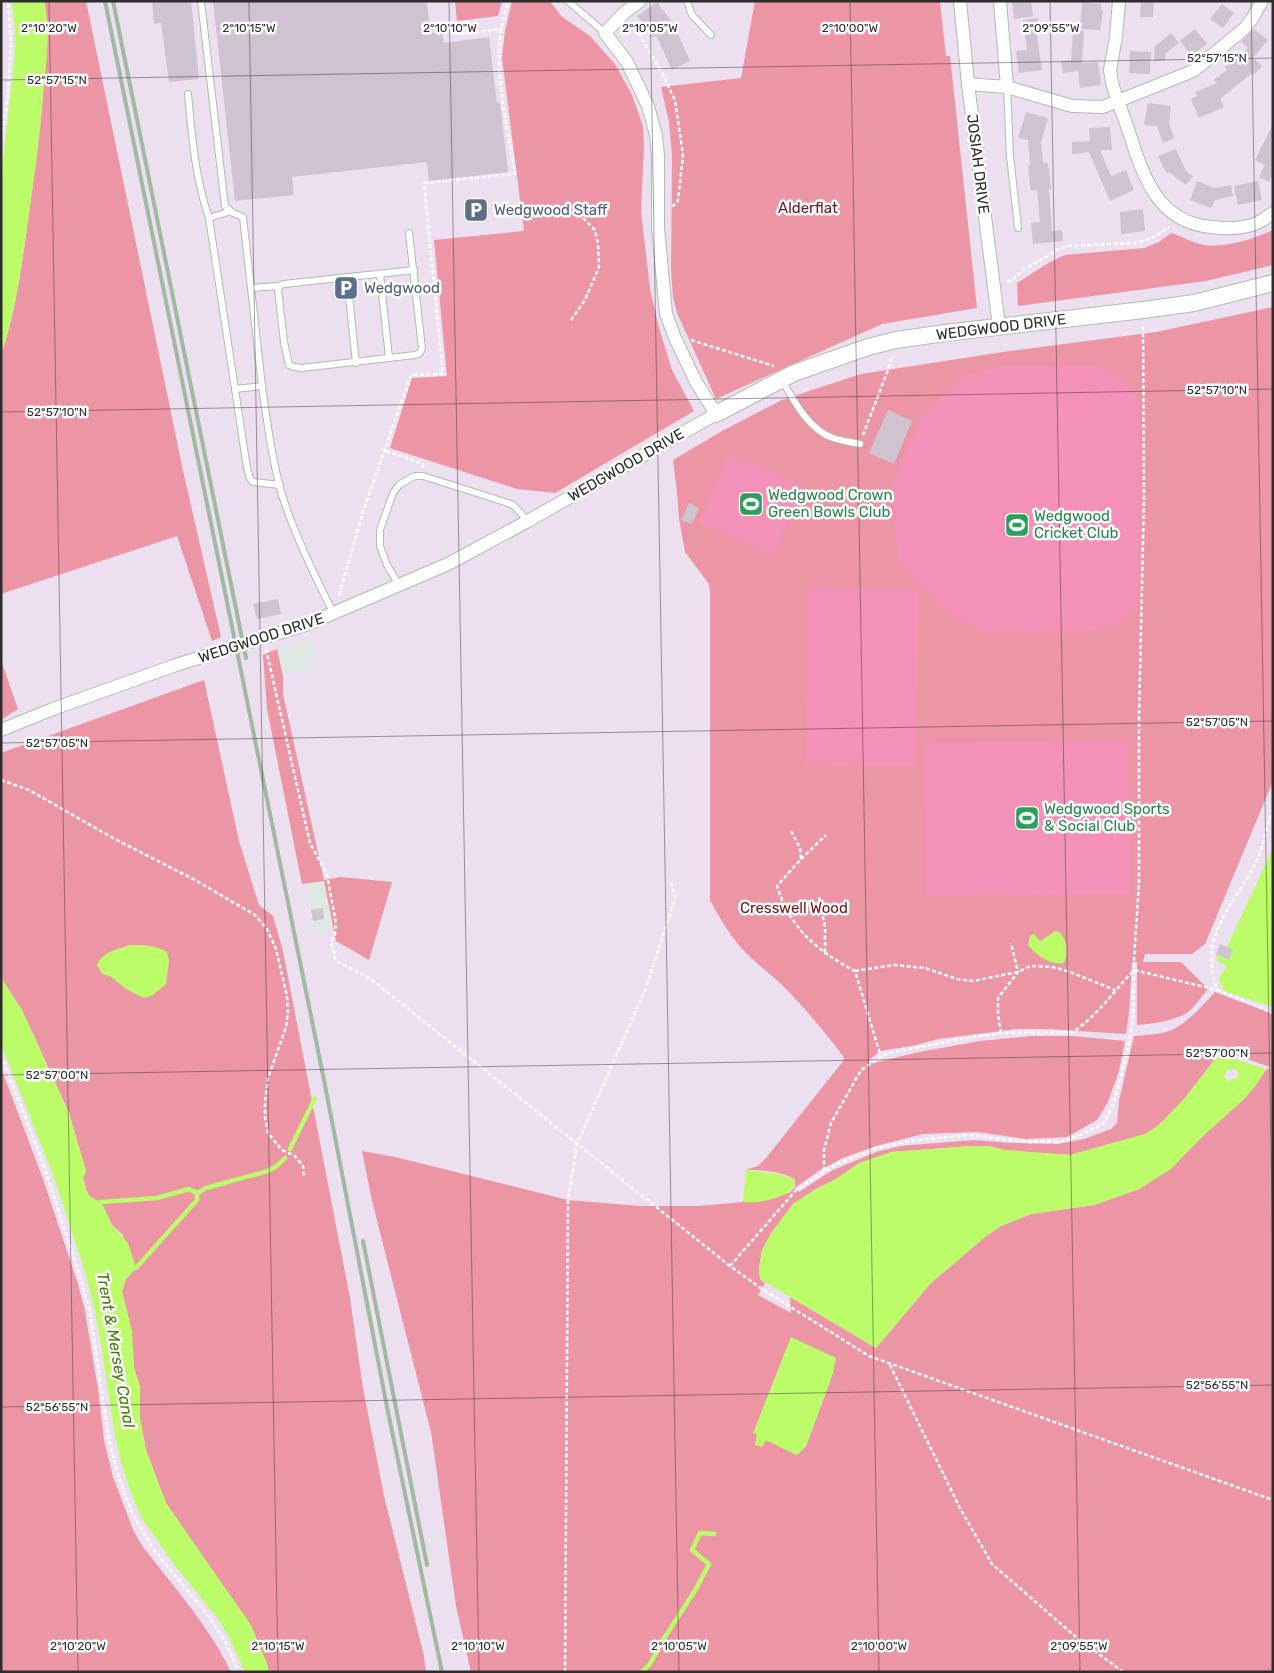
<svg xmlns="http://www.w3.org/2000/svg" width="1274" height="1673" viewBox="0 0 1274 1673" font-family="Rubik,sans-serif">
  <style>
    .industrial { fill: #e0e8e4 }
    .green { fill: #ec96a5; fill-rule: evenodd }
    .pitch { fill: #f491b9 }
    .water { fill: #bbfc68; fill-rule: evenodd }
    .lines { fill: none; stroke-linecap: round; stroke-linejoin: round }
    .stream { stroke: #bbfc68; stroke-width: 4.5 }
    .building { fill: #cfc3d2 }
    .service-casing { stroke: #afbeaf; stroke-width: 8 }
    .minor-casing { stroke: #afbeaf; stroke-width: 14 }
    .tertiary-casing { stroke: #afbeaf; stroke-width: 18 }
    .path { stroke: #fff; stroke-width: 2.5; stroke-dasharray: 4 2.5; stroke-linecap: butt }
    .service { stroke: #fff; stroke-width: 6 }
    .minor { stroke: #fff; stroke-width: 12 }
    .tertiary { stroke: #fff; stroke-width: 16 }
    .rail { stroke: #a0baa1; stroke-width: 4 }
    .ticks { fill: none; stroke: #2d2d2d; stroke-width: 1; stroke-opacity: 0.45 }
    .labels { text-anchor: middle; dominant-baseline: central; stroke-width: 5; stroke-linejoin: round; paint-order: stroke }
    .street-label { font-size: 15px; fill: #2d2d2d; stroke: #fff }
    .park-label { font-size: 15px; fill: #751316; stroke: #fff }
    .service-label { font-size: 15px; fill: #4e5e75; stroke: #fff; text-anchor: start }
    .leisure-label { font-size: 15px; fill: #27864d; stroke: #fff; text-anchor: start }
    .water-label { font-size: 16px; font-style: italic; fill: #418005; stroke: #fff }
    .ticks-label { font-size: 12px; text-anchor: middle; fill: #2d2d2d; stroke: #fff; stroke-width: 5; stroke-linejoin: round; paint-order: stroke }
  </style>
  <rect width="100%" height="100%" fill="#ecdff0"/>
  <!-- industrial -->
  <g class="industrial">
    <path d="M311 640 317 667 283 676 277 649Z"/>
    <path d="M324 880 333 931 315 935 306 884Z"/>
  </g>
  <!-- green -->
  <g class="green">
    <path d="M44 1H86L182 466 221 637 212 641 177 536 1 594V355C19 302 24 246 32 191 37 154 41 118 44 81 47 52 50 29 44 1Z"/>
    <path d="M455 1H502L498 16 457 21Z"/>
    <path d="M512 1H550L561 16 590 36 615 64 632 95 643 126 644 147 641 211 650 289 659 328 672 370 694 411 555 493 517 489 390 448 412 378 447 376 434 240 524 231 502 58 505 31Z"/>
    <path d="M755 1H940L946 56H950L977 308 882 324 716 399 677 313 673 297 671 271 672 155 669 122 661 87 741 78Z"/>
    <path d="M1273 230V265L1206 281 1018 306 1017 283 1050 262 1065 255 1144 248 1159 242 1171 233C1181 236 1193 243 1204 245 1225 248 1254 239 1273 230Z"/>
    <path d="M1273 307V781L1205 944 1192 954H1145L1143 962H1181L1208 989C1201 997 1195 1007 1187 1013 1172 1021 1153 1024 1137 1025V962H1132L1129 1014 1126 1034 1048 1029H1017L938 1039 917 1045 880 1051 869 1060V1064L919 1052 980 1041 1032 1036H1073L1125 1041 1119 1071 1108 1102 1097 1120 1067 1137 1026 1139 977 1132 923 1134 876 1146 843 1158 820 1170 795 1188 799 1192 831 1171 876 1152 900 1146 974 1140 1011 1143 1058 1144 1084 1139 1111 1129 1117 1123 1119 1101 1134 1036C1144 1035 1156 1035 1166 1032 1183 1028 1203 1005 1215 992L1273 1014V1672H471L456 1606 431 1432 372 1201 362 1151 395 1157 568 1200 640 1206H698L743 1202H757L789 1193 795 1187V1180C783 1171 760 1170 746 1170L758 1166 766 1158 844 1060 843 1056C824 1031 804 1007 782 985 771 974 758 965 747 954 732 939 720 919 710 900V592L709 584 685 552 679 519 677 492 673 460 722 431 782 400 861 374 1003 352 1156 332ZM1219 1046 1222 1047 1223 1054 1229 1053 1270 1067 1265 1071 1256 1085 1245 1098 1204 1135 1171 1168 1139 1189 1094 1205 1031 1214 1001 1226 985 1237 931 1283 876 1348 790 1297 791 1313 758 1295 765 1283 760 1279 759 1268 762 1250 772 1232 793 1204 816 1189 836 1179 891 1152 972 1146H989L1004 1150 1070 1155 1146 1134 1159 1125 1184 1099 1216 1058 1217 1048ZM833 1373 806 1446 797 1455 766 1440 755 1445 758 1434Z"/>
    <path d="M277 649 283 676V694L324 880 341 877 392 882 369 960 336 941 324 881 302 884 267 709 263 655Z"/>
    <path d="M1 660 18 709 1 720Z"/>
    <path d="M204 680 239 841 259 905 273 916 283 951 350 1298 363 1388 384 1496 424 1656 426 1672H269L266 1661 200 1553 166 1503 146 1450 140 1418V1387L134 1368 133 1351 122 1291 126 1279 136 1268 122 1234 112 1225 101 1202C86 1197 87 1192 83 1177L86 1171 69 1113 22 1010 1 978V753Z"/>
    <path d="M1 1068 43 1179 78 1284 85 1311 98 1389 104 1440 113 1477 134 1532 143 1547C174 1587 209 1626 231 1672H1Z"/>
  </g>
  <!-- pitch -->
  <g class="pitch">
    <path d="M1000 366H1095L1119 376 1140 401 1137 607 1113 626 1079 633 983 631 942 609 899 560 890 491 923 414 962 377Z"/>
    <path d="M729 454 803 486 773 555 699 522Z"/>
    <path d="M809 587 918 589 916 766 806 765Z"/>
    <path d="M1128 740 1130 894 926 896 924 743Z"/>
  </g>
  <!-- water -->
  <g class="water">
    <path d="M12 1H44C51 33 46 64 43 96 40 140 33 184 27 228 21 271 15 314 1 355V182L15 51V30Z"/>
    <path d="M1273 848V1007L1224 991 1219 978 1227 966 1218 962 1216 954 1229 960 1233 950 1227 947Z"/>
    <path d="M1055 931 1059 932C1068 940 1068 953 1064 963 1051 966 1036 955 1028 945L1030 936 1034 934 1038 939 1041 941Z"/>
    <path d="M130 945C144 945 155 945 167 952L169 961 166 984 153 995 144 998 126 989 110 976 102 974 97 965C102 952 118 949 130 945Z"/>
    <path d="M1 978 22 1010 69 1113 86 1171 83 1178C87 1192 86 1197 101 1202L112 1225 128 1243 136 1268 126 1279 122 1291 132 1331 134 1368 140 1387V1418L146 1450 166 1503 251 1625 266 1661 269 1672H245L229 1637 218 1619 177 1568 142 1519 133 1498 122 1466 115 1436 101 1344 95 1311 85 1272 54 1177 1 1044Z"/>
    <path d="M1227 1057 1264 1068 1265 1071 1256 1085 1245 1098 1204 1135 1171 1169 1139 1189 1094 1205 1031 1214 1001 1226 985 1237 931 1283 876 1348 760 1279 759 1268 762 1250 772 1232 793 1204 816 1189 836 1179 859 1163 891 1152 972 1146H989L1004 1150 1070 1155 1145 1134 1159 1125 1184 1099 1216 1058ZM1236 1069 1239 1073 1237 1078 1228 1081 1224 1077 1227 1070Z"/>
    <path d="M746 1170 779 1174 795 1180 794 1187C787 1198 755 1204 743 1202Z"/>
    <path d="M791 1337 836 1358 833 1373 806 1446 797 1455 766 1440 762 1447 755 1445 757 1434 753 1433Z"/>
  </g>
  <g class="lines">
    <!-- stream -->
    <g class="stream">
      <path d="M290 1149 315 1098"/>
      <path d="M101 1202 157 1198 189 1189 197 1193"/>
      <path d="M136 1268 197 1200V1193L206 1188 268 1171 277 1166 285 1158"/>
      <path d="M642 1672 650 1664 663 1640 696 1589 709 1564 692 1550 700 1533 714 1534"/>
    </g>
  </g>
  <!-- building -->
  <g class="building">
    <path d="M152 1H191L199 79 169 82 161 23 154 24Z"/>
    <path d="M213 1H427L430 33 442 32 444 43 489 37 497 103H500L508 172 429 181 427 162 292 177 294 195 235 201Z"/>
    <path d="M1012 1H1031L1033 16 1014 19Z"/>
    <path d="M1141 1H1154L1153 17H1140Z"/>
    <path d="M657 2 674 25 690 61 672 70 656 35 653 38 637 16Z"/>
    <path d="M1082 2 1101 4V10L1103 11 1100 30 1080 29Z"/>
    <path d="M1222 4 1234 13 1223 28 1210 19Z"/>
    <path d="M1038 18 1039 30H1036L1042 70 1019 73 1016 51 1027 50 1023 20Z"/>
    <path d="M1195 29 1207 44 1191 56 1180 41Z"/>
    <path d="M1254 29 1268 40 1253 58 1262 66 1254 75 1252 73 1220 99 1224 107 1199 118 1191 99 1197 96 1195 92 1217 83 1214 80 1227 70 1225 67 1248 48 1241 42Z"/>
    <path d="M1073 30 1084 31 1082 63 1098 62 1101 85 1080 88 1078 71 1063 73 1061 61 1071 60Z"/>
    <path d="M1171 33 1179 43 1166 53 1165 61H1154L1155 46Z"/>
    <path d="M1130 51 1151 52 1150 74 1129 73Z"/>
    <path d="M1148 103 1171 106 1169 123 1174 138 1163 143 1157 126 1144 125Z"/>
    <path d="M1026 112 1048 118 1041 143 1043 163H1048L1051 189H1049L1052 231 1062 230 1063 241 1033 244 1031 223 1040 222 1037 190 1031 191 1028 165H1030L1028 140 1018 138Z"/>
    <path d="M1273 124V176L1269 182 1259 177 1265 165 1255 160Z"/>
    <path d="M1110 127 1112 150H1100L1111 176 1126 170 1134 190 1110 201 1089 152 1072 154V142L1090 141 1089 128Z"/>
    <path d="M1176 149 1186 171 1193 176 1186 185 1169 172 1166 173 1158 156Z"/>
    <path d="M1197 181 1214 188 1231 185 1233 196 1215 200 1211 208 1190 200Z"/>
    <path d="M1258 181 1262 200 1238 205 1234 186Z"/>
    <path d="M1143 209 1145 231 1121 234 1120 212Z"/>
    <path d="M888 410 912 421 894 464 869 453Z"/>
    <path d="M689 503 699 508 692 524 681 520Z"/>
    <path d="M278 599 281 614 257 619 253 604Z"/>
    <path d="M323 908 324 919 313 921 311 910Z"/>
    <path d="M1220 944 1233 950 1229 960 1216 954Z"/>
  </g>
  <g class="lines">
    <defs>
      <g id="service">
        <path d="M201 1 225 206 233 213 243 217 262 386 235 389"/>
        <path d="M568 1 605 33"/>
        <path d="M687 1 692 15 711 35"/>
        <path d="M1007 87 1010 156 1018 228"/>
        <path d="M188 94C192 136 195 178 209 218L231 211"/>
        <path d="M209 218 247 468 250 478 253 482 280 485"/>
        <path d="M409 233 422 348 420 353 415 355 301 368 294 367 289 365 284 342 278 290 279 286 284 284 414 270"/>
        <path d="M380 274 389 358"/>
        <path d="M347 277 356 363"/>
        <path d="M251 288 279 286"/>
        <path d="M782 380C794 401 809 430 833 438 842 441 851 442 860 444"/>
        <path d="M262 386C267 422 272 459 282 495 295 536 314 575 334 614"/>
        <path d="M399 585 387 565 380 546V530L393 493 400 484 415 476H423L505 502 513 505 528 521"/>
      </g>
      <g id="minor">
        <path d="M960 1 968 84 999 326"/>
        <path d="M1000 1 1007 87"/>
        <path d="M1119 1 1116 37 1110 70 1112 83C1116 97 1122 112 1127 126 1142 172 1155 222 1211 227 1226 229 1243 229 1257 223 1262 221 1268 216 1273 213"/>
        <path d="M968 84 1007 87 1072 106 1103 107 1193 71 1244 29 1252 19 1262 1"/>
        <path d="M1 730 53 709 176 665 308 624 448 564 528 521 716 414 696 382 675 338 666 314 658 228V156L656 135 648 106 627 62 605 33 624 13 640 1"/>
      </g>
      <path id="tertiary" d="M716 414 794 373 868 347 896 340 945 333 1143 310 1194 303 1273 283"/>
    </defs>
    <!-- service casing -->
    <use href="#service" class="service-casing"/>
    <!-- minor casing -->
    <use href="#minor" class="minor-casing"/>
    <!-- tertiary casing -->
    <use href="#tertiary" class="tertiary-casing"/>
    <!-- path -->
    <g class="path">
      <path d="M632 22 661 71 675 100 683 155 678 201 672 207"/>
      <path d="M462 34 501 29"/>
      <path d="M1 144 8 95 11 40 8 1"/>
      <path d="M1007 282 1013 279 1024 269 1048 256 1056 250 1068 246 1137 243 1154 237 1169 227"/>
      <path d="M571 320 585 300 599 267 598 244 595 230 583 218"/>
      <path d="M691 340 774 366"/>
      <path d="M863 435 888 370 892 356"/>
      <path d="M386 451 423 464V467"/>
      <path d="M339 595 363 512 411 375 443 374 424 183 515 174C509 135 499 94 499 55 499 36 503 19 508 1"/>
      <path d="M266 649 310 843 327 875 336 923 335 935 331 942 336 961 371 979 730 1266 762 1289 869 1356 1273 1500"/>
      <path d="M1 780 29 790 113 838 195 880 255 915 267 929 276 949 287 996 288 1011 286 1027 268 1078 265 1102V1117L268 1133 282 1150 295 1156 303 1166 304 1177"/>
      <path d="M1273 809C1266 825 1265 842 1258 858 1242 894 1207 924 1212 967 1212 975 1215 982 1217 990L1273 1013"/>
      <path d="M791 831 800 848 801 859 777 886C790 928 817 951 855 971L881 1057"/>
      <path d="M801 859 826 835"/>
      <path d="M819 897 825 927V953"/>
      <path d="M855 971 894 965 925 968 957 979 973 981 1018 972 1030 966 1053 967 1070 972 1115 990"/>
      <path d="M1001 1033 998 1014V998L1018 972 1011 943"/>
      <path d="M1 1055 42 1160 82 1283 90 1312 109 1440 119 1478 132 1513 151 1546 210 1618 225 1641 239 1672"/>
      <path d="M824 1171V1150L831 1123 861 1070 881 1057 889 1053 955 1040 1001 1033 1073 1032C1097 1016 1114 991 1134 970L1217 990"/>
      <path d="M730 1266 797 1189 837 1164 877 1148 910 1141 969 1135 1027 1142 1065 1141 1085 1133 1104 1123 1114 1102 1127 1053 1133 1019 1134 959 1139 883V718L1144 496 1143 324"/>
      <path d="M890 1365 961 1510 992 1564 1076 1637 1123 1672"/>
      <path d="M565 1672 568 1200 577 1144 646 988 675 898 671 882"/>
    </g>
    <!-- service -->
    <use href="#service" class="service"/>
    <!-- minor -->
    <use href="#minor" class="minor"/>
    <!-- tertiary -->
    <use href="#tertiary" class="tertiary"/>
    <!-- rail -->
    <g class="rail">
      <path d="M105 1 324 1080 387 1407 442 1672"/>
      <path d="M113 1 246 658"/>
      <path d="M363 1241 427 1565"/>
    </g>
  </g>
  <!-- ticks -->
  <path class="ticks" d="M49 1 78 1672M249 1 278 1672M449 1 479 1672M650 1 679 1672M850 1 879 1672M1050 1 1080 1672M1251 1 1273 1257M1 80 1273 58M1 412 1273 389M1 743 1273 721M1 1075 1273 1053M1 1407 1273 1385"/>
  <!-- icons -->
  <defs>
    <symbol id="parking-square" viewBox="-11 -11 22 22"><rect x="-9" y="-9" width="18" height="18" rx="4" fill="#5c6f8a" stroke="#fff"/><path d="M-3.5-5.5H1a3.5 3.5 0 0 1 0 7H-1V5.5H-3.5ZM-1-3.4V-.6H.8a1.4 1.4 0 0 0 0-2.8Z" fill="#fff"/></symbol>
    <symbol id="stadium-square" viewBox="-11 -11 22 22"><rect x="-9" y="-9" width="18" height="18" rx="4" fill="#2e9e5b" stroke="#fff"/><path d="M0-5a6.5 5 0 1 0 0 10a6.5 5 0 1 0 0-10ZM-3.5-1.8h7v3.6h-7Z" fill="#fff"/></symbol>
  </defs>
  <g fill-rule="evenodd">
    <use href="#parking-square" x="462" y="196" width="28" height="28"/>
    <use href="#parking-square" x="332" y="274" width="28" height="28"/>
    <use href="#stadium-square" x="737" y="490" width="28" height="28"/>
    <use href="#stadium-square" x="1003" y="511" width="28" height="28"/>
    <use href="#stadium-square" x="1013" y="804" width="28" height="28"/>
  </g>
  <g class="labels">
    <!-- street labels -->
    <g class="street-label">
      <text transform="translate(978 164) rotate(83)">JOSIAH DRIVE</text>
      <text transform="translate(1001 327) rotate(-7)">WEDGWOOD DRIVE</text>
      <text transform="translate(626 465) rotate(-30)">WEDGWOOD DRIVE</text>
      <text transform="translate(261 638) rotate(-18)">WEDGWOOD DRIVE</text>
    </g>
    <!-- park labels -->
    <g class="park-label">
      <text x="808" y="208">Alderflat</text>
      <text x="794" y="908">Cresswell Wood</text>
    </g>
    <!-- service labels -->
    <g class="service-label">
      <text x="494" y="210">Wedgwood Staff</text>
      <text x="364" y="288">Wedgwood</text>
    </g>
    <!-- leisure labels -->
    <g class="leisure-label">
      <text x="768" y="495">Wedgwood Crown<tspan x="768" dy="17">Green Bowls Club</tspan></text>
      <text x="1034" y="516">Wedgwood<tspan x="1034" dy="17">Cricket Club</tspan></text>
      <text x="1044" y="809">Wedgwood Sports<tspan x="1044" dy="17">&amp; Social Club</tspan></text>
    </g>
    <!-- water labels -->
    <g class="water-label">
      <text transform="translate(116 1350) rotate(80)">Trent &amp; Mersey Canal</text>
    </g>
  </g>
  <g class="ticks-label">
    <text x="49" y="32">2°10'20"W</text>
    <text x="249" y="32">2°10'15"W</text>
    <text x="450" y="32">2°10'10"W</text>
    <text x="650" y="32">2°10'05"W</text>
    <text x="850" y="32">2°10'00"W</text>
    <text x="1051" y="32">2°09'55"W</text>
    <text x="1217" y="62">52°57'15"N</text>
    <text x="57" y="84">52°57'15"N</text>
    <text x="1217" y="394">52°57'10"N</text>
    <text x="57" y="416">52°57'10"N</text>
    <text x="1217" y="726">52°57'05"N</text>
    <text x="57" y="747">52°57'05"N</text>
    <text x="1217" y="1057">52°57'00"N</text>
    <text x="57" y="1079">52°57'00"N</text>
    <text x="1217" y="1389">52°56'55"N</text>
    <text x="57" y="1411">52°56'55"N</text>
    <text x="78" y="1650">2°10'20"W</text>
    <text x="278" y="1650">2°10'15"W</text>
    <text x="478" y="1650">2°10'10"W</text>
    <text x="679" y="1650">2°10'05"W</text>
    <text x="879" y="1650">2°10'00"W</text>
    <text x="1079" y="1650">2°09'55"W</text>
  </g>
  <!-- border -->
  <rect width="1274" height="1673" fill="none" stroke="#2d2d2d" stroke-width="5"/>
</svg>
